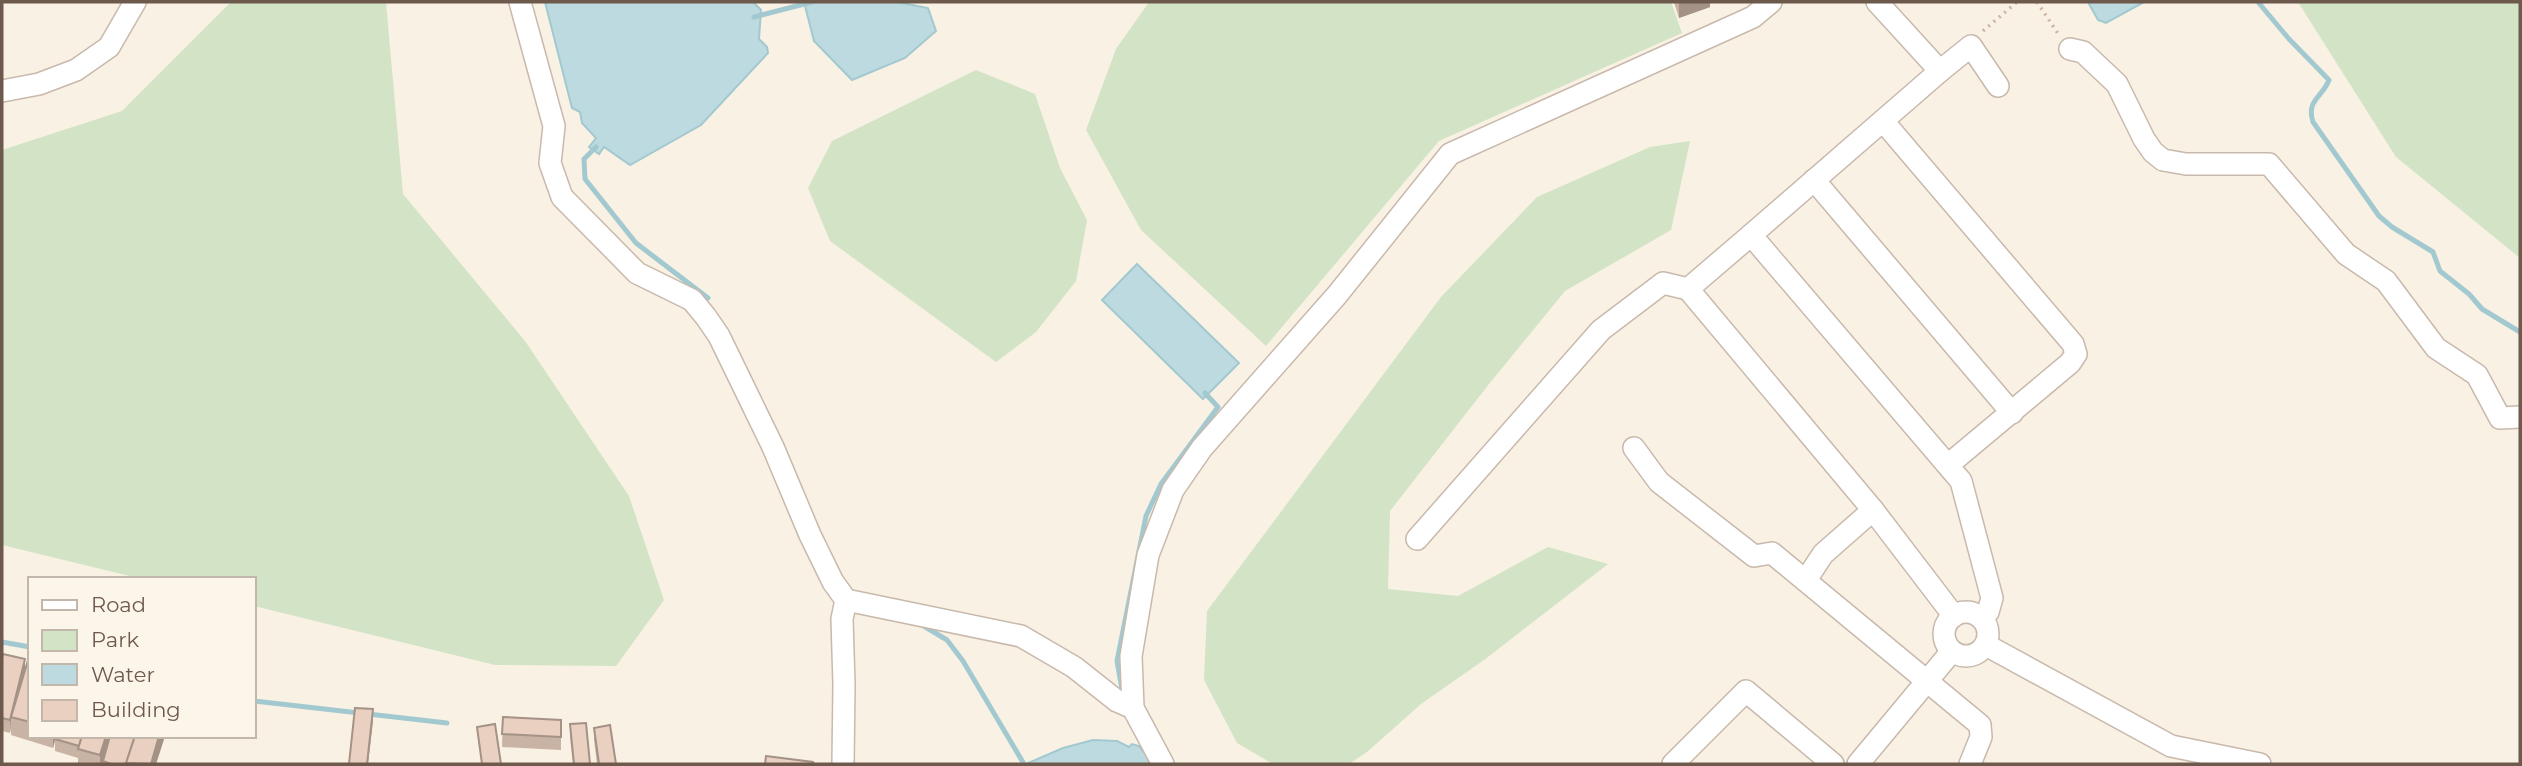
<svg xmlns="http://www.w3.org/2000/svg" width="2522" height="766" viewBox="0 0 2522 766" font-family="Montserrat,sans-serif">
  <style>
    .green { fill: #d2e4c5 }
    .water { fill: #bcdadf; stroke: #a3c9d0; stroke-width: 2 }
    .lines { fill: none; stroke-linecap: round; stroke-linejoin: round }
    .stream { stroke: #a3c9d0; stroke-width: 5 }
    .street-casing { stroke: #c8b9ac; stroke-width: 24 }
    .path { stroke: #cfb4a3; stroke-width: 3.5; stroke-dasharray: 2 5; stroke-linecap: butt }
    .street { stroke: #fff; stroke-width: 21 }
    .wall { fill: #c9b3a5 }
    .shaded-wall { fill: #a49286 }
    .building { fill: #ead0c0; stroke: #a49286; stroke-width: 2 }
  </style>
  <rect width="100%" height="100%" fill="#f9f1e4"/>
  <!-- green -->
  <g class="green">
    <path d="M231 2H386L403 194 525 341 629 496 664 600 616 666 495 665 254 606V579H142L2 545V150L122 111Z"/>
    <path d="M1149 2H1671L1682 33 1439 141 1266 346 1141 230 1086 130 1116 49Z"/>
    <path d="M2298 2H2520V258L2396 157Z"/>
    <path d="M976 70 1035 94 1060 168 1087 220 1076 281 1036 332 996 362 830 241 808 188 832 141Z"/>
    <path d="M1690 141 1671 230 1565 291 1489 384 1390 511 1388 589 1458 596 1548 547 1608 564 1484 660 1421 704 1367 752 1349 764H1273L1237 743 1204 680 1207 611 1441 297 1537 197 1650 147Z"/>
  </g>
  <!-- water -->
  <g class="water">
    <path d="M545 2H753L761 10 759 39 767 47 768 53 701 125 630 165 604 147 599 154 589 147 596 138 582 123 580 112 572 108Z"/>
    <path d="M804 2H897L928 8 936 31 905 58 852 80 814 41Z"/>
    <path d="M2088 2H2144L2106 23 2098 20Z"/>
    <path d="M1137 264 1239 363 1203 399 1102 300Z"/>
    <path d="M1093 740 1117 741 1129 747 1132 744 1139 746 1153 764H1026L1063 748Z"/>
  </g>
  <g class="lines">
    <!-- stream -->
    <g class="stream">
      <path d="M2258 2 2289 39 2329 80C2322 98 2306 100 2313 122L2379 216 2392 227 2433 252 2440 271 2469 294 2482 309 2520 332"/>
      <path d="M754 17 812 2"/>
      <path d="M596 147 584 159 585 179 636 243 708 298"/>
      <path d="M922 625 947 640 963 661 1024 764"/>
      <path d="M2 642 30 647"/>
      <path d="M1122 689 1117 661 1146 516 1161 484 1218 407 1205 393"/>
      <path d="M254 701 447 723"/>
    </g>
    <defs>
      <g id="street">
        <path d="M520 2 554 126 550 163 562 197 637 273 692 300 706 317 719 336 773 447 810 535 833 582 846 600 1021 636 1074 667 1117 701 1133 708"/>
        <path d="M1877 2 1940 71 1751 235 1961 481 1992 598 1988 612 1982 619"/>
        <path d="M2070 49 2083 52 2117 84 2144 139 2153 152 2163 160 2186 164H2269L2346 254 2386 281 2436 348 2477 375 2500 418 2520 417"/>
        <path d="M1940 71 1971 46 1998 86"/>
        <path d="M2 91 39 84 76 70 109 47 135 2"/>
        <path d="M1883 121 2073 344 2076 354 2070 363 1948 465"/>
        <path d="M1814 180 2012 413"/>
        <path d="M1688 289 1873 510 1954 616"/>
        <path d="M1634 448 1659 482 1754 556 1772 553 1980 725 1981 737 1970 764"/>
        <path d="M1417 539 1601 330 1663 283 1688 289 1751 235"/>
        <path d="M1806 580 1823 554 1873 510"/>
        <circle cx="1966" cy="634" r="22"/>
        <path d="M1986 645 2171 746 2260 764"/>
        <path d="M843 764 844 684 842 619 846 600"/>
        <path d="M1163 764 1133 708 1131 656 1148 555 1173 490 1202 448 1337 295 1450 154 1753 17 1771 2"/>
        <path d="M1673 764 1746 691 1833 764"/>
        <path d="M1858 764 1952 651"/>
      </g>
    </defs>
    <!-- street casing -->
    <use href="#street" class="street-casing"/>
    <!-- path -->
    <g class="path">
      <path d="M2037 2 2059 35"/>
      <path d="M1983 31 2017 2"/>
    </g>
    <!-- street -->
    <use href="#street" class="street"/>
  </g>
  <!-- wall -->
  <g class="wall">
    <path d="M1674 2H1710V7L1679 18Z"/>
    <path d="M30 657V736H165L156 764H78V758L55 751V740L53 748 11 735V728L10 733 2 731V658L25 671Z"/>
    <path d="M503 717 561 720V750L502 747Z"/>
    <path d="M570 724 590 764H573L570 737Z"/>
    <path d="M594 728 616 764H597L594 740Z"/>
  </g>
  <!-- shaded-wall -->
  <g class="shaded-wall">
    <path d="M1679 2H1710V7L1679 18Z"/>
    <path d="M25 659V672L11 717 10 733V720Z"/>
    <path d="M373 709V721L368 764H367Z"/>
    <path d="M53 736H56L53 748Z"/>
    <path d="M106 736H111L103 764H100V755Z"/>
    <path d="M159 736H165L156 764H151Z"/>
  </g>
  <!-- building -->
  <g class="building">
    <path d="M3 654 25 659 10 720 2 718V658Z"/>
    <path d="M29 657H30V722L11 717Z"/>
    <path d="M355 708 373 709 367 764H349Z"/>
    <path d="M503 717 561 720V737L502 734Z"/>
    <path d="M586 723 590 764H574L570 724Z"/>
    <path d="M495 724 501 764H482L477 727Z"/>
    <path d="M610 725 616 764H599L594 728Z"/>
    <path d="M56 736H82L79 746 55 739Z"/>
    <path d="M82 736H106L100 755 78 749Z"/>
    <path d="M110 736H135L126 764H111L103 761Z"/>
    <path d="M135 736H159L151 764 126 763Z"/>
    <path d="M766 756 813 762 814 764H765Z"/>
  </g>
  <!-- border -->
  <rect width="2522" height="766" fill="none" stroke="#6e594d" stroke-width="7"/>
  <!-- legend -->
  <rect x="28" y="577" width="228" height="161" fill="#fcf5ea" stroke="#c3b7ab" stroke-width="2"/>
  <rect x="42" y="600" width="35" height="10" fill="#ffffff" stroke="#c3b7ab" stroke-width="2"/>
  <text x="91" y="612" font-size="21" fill="#6e594d">Road</text>
  <rect x="42" y="630" width="35" height="21" fill="#d2e4c5" stroke="#c3b7ab" stroke-width="2"/>
  <text x="91" y="647" font-size="21" fill="#6e594d">Park</text>
  <rect x="42" y="664" width="35" height="21" fill="#bcdadf" stroke="#c3b7ab" stroke-width="2"/>
  <text x="91" y="682" font-size="21" fill="#6e594d">Water</text>
  <rect x="42" y="700" width="35" height="21" fill="#ead0c0" stroke="#c3b7ab" stroke-width="2"/>
  <text x="91" y="717" font-size="21" fill="#6e594d">Building</text>
</svg>
